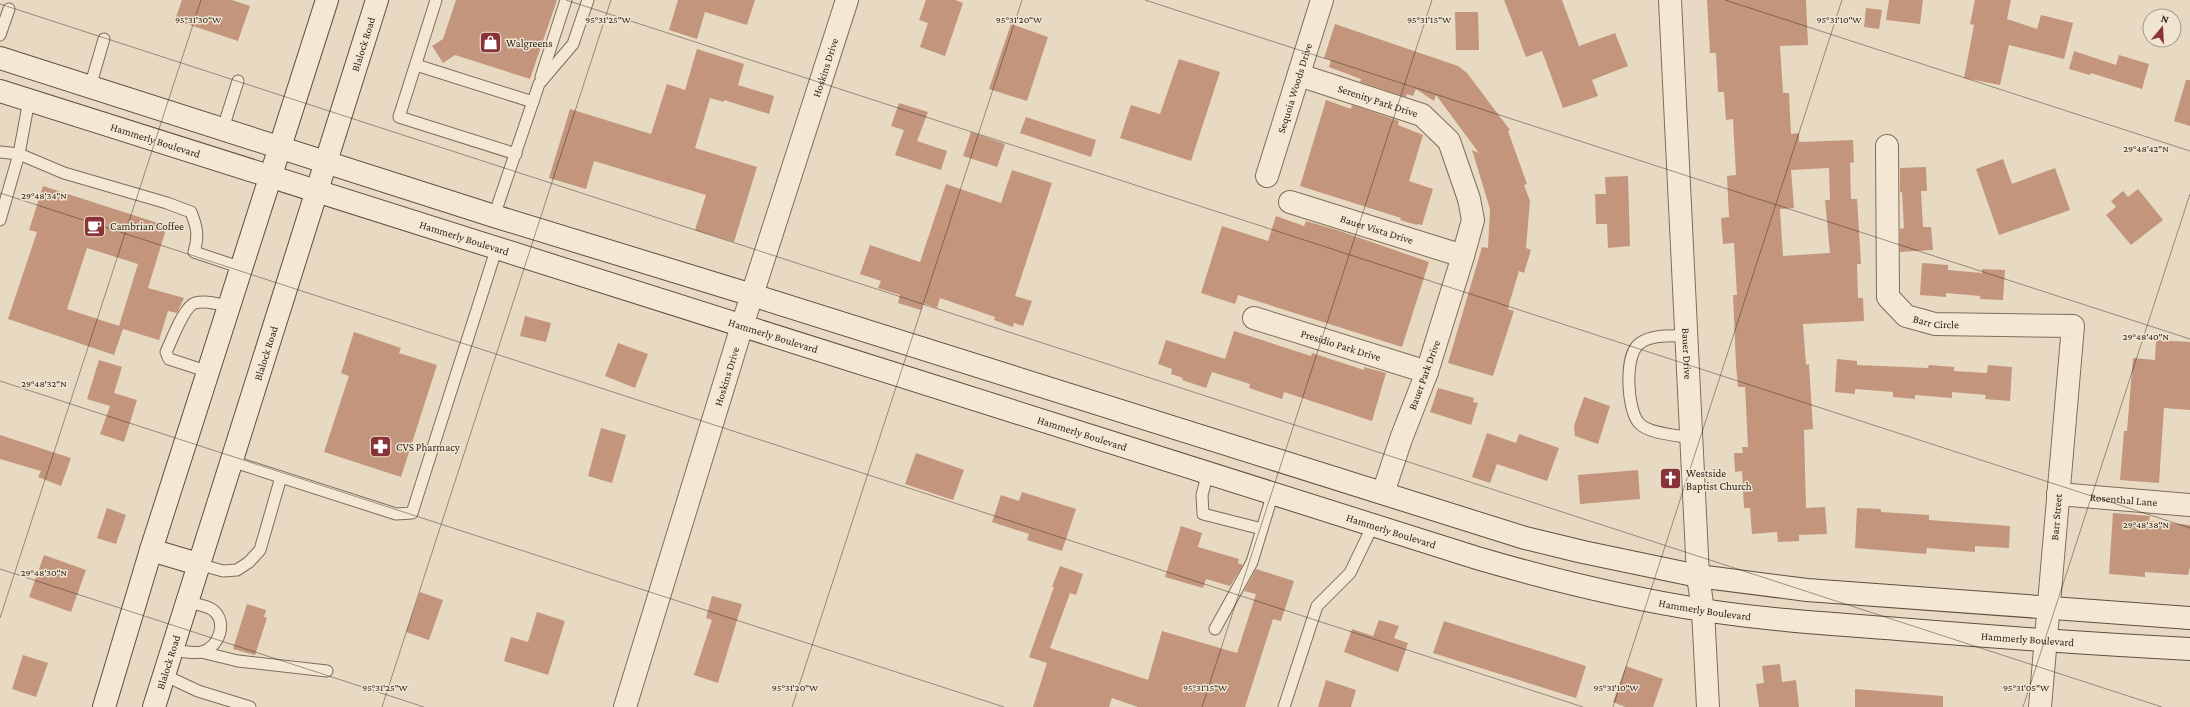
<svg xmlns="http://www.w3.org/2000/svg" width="2190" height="707" viewBox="0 0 2190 707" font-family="'Crimson Pro',serif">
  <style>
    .building { fill: #c2957c; fill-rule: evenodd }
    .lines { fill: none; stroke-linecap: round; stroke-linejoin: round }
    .service-casing { stroke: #806c5b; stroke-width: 13 }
    .minor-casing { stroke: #806c5b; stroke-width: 24 }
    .secondary-casing { stroke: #614e3f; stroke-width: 24 }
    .service { stroke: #f4e8d4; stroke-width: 11 }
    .minor { stroke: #f4e8d4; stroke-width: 22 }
    .secondary { stroke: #f4e8d4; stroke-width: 22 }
    .ticks { fill: none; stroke: #31261e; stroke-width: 1; stroke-opacity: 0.45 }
    .labels { text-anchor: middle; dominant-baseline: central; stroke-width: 3; stroke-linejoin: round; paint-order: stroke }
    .poi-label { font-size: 11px; fill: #31261e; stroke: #f0e5d1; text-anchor: start }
    .street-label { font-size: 11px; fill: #31261e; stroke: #f0e5d1 }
    .ticks-label { font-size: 10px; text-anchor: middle; fill: #31261e; stroke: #f0e5d1; stroke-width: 3; stroke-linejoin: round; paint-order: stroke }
  </style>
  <rect width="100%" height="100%" fill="#e8dac2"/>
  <!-- building -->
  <g class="building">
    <path d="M182 0H232L250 6 238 41 175 20Z"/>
    <path d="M456 0H557L530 79 455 55 443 63 432 46 443 39Z"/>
    <path d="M678 0H755L747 25 705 12 697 39 669 30Z"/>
    <path d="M926 0H955L963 3 945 56 920 47 928 23 919 20Z"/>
    <path d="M1504 0H1562L1579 46 1615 33 1628 66 1592 80 1598 96 1563 108 1542 51 1526 57Z"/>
    <path d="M1707 0H1806L1808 45 1780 46 1783 93H1789L1791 134 1799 133V142L1853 140 1854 162 1850 163 1851 199H1857L1861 264H1857L1858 298H1863L1864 321 1803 324 1806 365 1809 364 1813 429 1804 430 1806 508 1825 507 1827 534 1799 535V541L1778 542 1777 532 1752 534 1750 508H1744L1742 471 1735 472 1734 453H1743L1742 447H1748L1745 387H1738L1736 365 1733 295H1737L1734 243 1723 244 1722 232 1721 218 1729 217 1727 176 1736 175 1733 119 1726 120 1724 92H1718L1716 53H1710ZM1829 168 1830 200H1825L1830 253 1783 256 1780 209 1794 208 1791 170Z"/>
    <path d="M1889 0H1923L1920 24 1886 20Z"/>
    <path d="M1975 0H2011L2007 19 2037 29 2041 15 2073 23 2064 59 2009 45 2000 85 1964 78 1974 25 1970 24Z"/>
    <path d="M1866 8 1882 10 1879 29 1864 27Z"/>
    <path d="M1455 12H1478L1479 50H1456Z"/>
    <path d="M1011 24 1048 37 1027 101 989 89Z"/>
    <path d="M1335 24 1458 66 1467 73 1510 130 1508 131 1527 184 1524 185 1530 201 1526 248 1531 250 1524 273 1519 271 1510 301 1508 309 1514 311 1493 376 1448 363 1482 247 1488 248 1490 209 1472 150 1479 153 1436 95 1434 101 1416 89 1413 96 1407 94 1406 97 1360 82 1361 79 1329 67 1331 60 1324 58Z"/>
    <path d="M697 49 744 64 738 85 774 96 769 114 724 100V102L710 98 695 148 757 167 734 242 695 230 706 195 594 161 586 189 549 178 570 109 651 134 667 84 685 90Z"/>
    <path d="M2074 51 2116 65 2119 55 2149 64 2142 89 2091 73 2090 75 2069 69Z"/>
    <path d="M1179 59 1220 72 1191 161 1120 138 1131 105 1160 114Z"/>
    <path d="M2186 80H2190V126L2174 121Z"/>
    <path d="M1326 100 1351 109 1352 105 1399 121 1398 125 1423 135 1409 181 1433 189 1422 225 1417 224V225L1400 220 1401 218 1300 186Z"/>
    <path d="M899 103 928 112 917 141 947 151 941 170 895 155 904 130 891 126Z"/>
    <path d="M1026 117 1096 140 1091 157 1020 133Z"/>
    <path d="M971 132 1005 144 997 167 963 156Z"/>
    <path d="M2003 159 2012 184 2055 168 2070 210 1999 235 1976 169Z"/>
    <path d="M1926 167 1927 191H1921L1923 227H1931L1933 250 1900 252V229L1904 228 1902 192H1900V168Z"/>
    <path d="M1012 170 1052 183 1015 296 1032 301 1023 326 1014 323 1013 327 994 320 995 317 940 298 937 308 923 303 921 310 898 303 900 295 878 288 881 281 860 274 870 245 920 262 946 184 1001 203Z"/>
    <path d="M1628 176 1630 246 1608 248 1607 224H1596L1595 194H1606L1605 177Z"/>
    <path d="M43 186 167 226 148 288 184 298 177 313 168 311 159 340 123 329 114 355 8 319 37 232 29 230ZM87 248 138 264 119 326 67 309Z"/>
    <path d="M2138 189 2163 220 2131 245 2106 215 2116 207 2111 201 2123 191 2128 197Z"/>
    <path d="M1276 216 1304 226 1306 221 1337 230 1429 262 1402 347 1238 295 1235 304 1201 293 1222 226 1268 241Z"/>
    <path d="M1922 263 1948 265V270L1982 273V269L2005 270 2003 300 1980 299V296L1946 293V297L1920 295Z"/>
    <path d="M525 316 551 323 546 342 520 336Z"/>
    <path d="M1234 331 1311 356 1312 353 1364 370V367L1386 373 1372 421 1284 392 1282 399 1249 388 1250 384 1212 372 1206 388 1182 380 1183 378 1171 374 1172 369 1158 364 1166 340 1225 359Z"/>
    <path d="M354 332 401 348 399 353 437 365 401 477 324 452 349 376 341 373Z"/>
    <path d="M2156 340 2190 342V410L2164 408 2159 483 2120 480 2124 431H2127L2133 358 2155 360Z"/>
    <path d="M618 343 648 354 635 388 605 376Z"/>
    <path d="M1837 359 1857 361V365L1928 368 1929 365 1954 367V371L1987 373 1988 365 2012 367 2010 401 1985 399 1986 395 1952 392V398L1915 395V399L1893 397V392L1855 389V394L1835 392Z"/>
    <path d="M99 360 122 367 114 393 137 400 124 442 100 434 110 406 87 399Z"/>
    <path d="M1438 388 1474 398 1473 402 1478 403 1471 425 1430 412Z"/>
    <path d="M1584 397 1610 406 1598 444 1575 436 1574 426Z"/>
    <path d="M601 428 626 435 612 483 588 476Z"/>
    <path d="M1487 433 1516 443 1519 434 1559 448 1547 481 1497 464 1490 483 1472 477Z"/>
    <path d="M0 435 71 458 61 486 38 477 41 471 0 459Z"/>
    <path d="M916 453 964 470 953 500 905 484Z"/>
    <path d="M1638 470 1640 499 1580 504 1578 475Z"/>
    <path d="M1022 492 1076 509 1062 551 1027 540 1029 534 992 522 1001 495 1019 501Z"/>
    <path d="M107 508 126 515 116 544 97 538Z"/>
    <path d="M1857 508 1881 509V512L1929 515V520L2010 526 2009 548 1975 546V552L1927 548 1926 554 1855 548Z"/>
    <path d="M2113 513 2150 516 2149 521 2190 525V567L2188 575 2145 572V577L2109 574Z"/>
    <path d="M1181 526 1202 533 1198 547 1239 559 1238 563 1243 565 1230 586 1206 579 1203 588 1165 577Z"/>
    <path d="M44 555 86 570 71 612 29 597Z"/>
    <path d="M1060 566 1083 574 1076 595 1070 593 1050 648 1148 680 1162 631 1237 653 1256 594 1244 591 1256 569 1294 581 1281 621 1273 619 1245 707H1138L1112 698 1109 707H1033L1047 663 1029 657 1054 587H1052Z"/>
    <path d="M420 592 443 600 429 640 406 632Z"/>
    <path d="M712 596 742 604 718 683 694 675 712 620 706 618Z"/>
    <path d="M247 604 266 610 264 617 267 618 255 655 233 649Z"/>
    <path d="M537 612 565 621 548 675 504 661 511 637 528 642Z"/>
    <path d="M1379 620 1399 626 1394 638 1408 643 1398 672 1344 652 1352 629 1373 636Z"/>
    <path d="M1444 621 1586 666 1576 698 1433 653Z"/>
    <path d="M23 655 48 663 36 697 12 689Z"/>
    <path d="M1780 664 1782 682 1796 680 1799 707H1759L1756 684 1764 683 1762 666Z"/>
    <path d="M1626 666 1663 679 1653 707H1625L1613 702Z"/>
    <path d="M1326 680 1356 690 1351 707H1318Z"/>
    <path d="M1855 689 1943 696V707H1855Z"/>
  </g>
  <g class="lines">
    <defs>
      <g id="service">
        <path d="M436 0 399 117 516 154"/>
        <path d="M0 35 9 9"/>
        <path d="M416 65 533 102"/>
        <path d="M541 77 566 0"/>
        <path d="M90 87 104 39"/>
        <path d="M223 128 238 81"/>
        <path d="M0 152 19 154 29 100"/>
        <path d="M494 216 539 84 573 44 588 0"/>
        <path d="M0 220 19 154 64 173 167 203 191 212C197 227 199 236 194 252L242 268"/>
        <path d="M1687 336C1672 336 1651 334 1639 344 1624 356 1627 410 1639 423 1648 434 1678 435 1692 438"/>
        <path d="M209 372 169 359 166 352C171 342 184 306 195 303 206 300 219 304 229 307"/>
        <path d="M231 461 396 514 412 513 497 247"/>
        <path d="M1208 472 1202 495 1203 514 1262 529"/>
        <path d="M198 564 223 571 237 570 249 562 260 550 281 477"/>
        <path d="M1215 629 1252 562 1273 493"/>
        <path d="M172 650C181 651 193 654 202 652 219 647 228 622 213 610 206 605 195 604 186 602"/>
        <path d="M201 652 238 661 327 671"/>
        <path d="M164 675 198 691 250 707"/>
        <path d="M1284 707 1317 606 1350 573 1373 525"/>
      </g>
      <g id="minor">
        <path id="s1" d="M1670 0 1698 576 1703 610 1708 707"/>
        <path id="s2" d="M1299 75 1422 115 1449 141 1469 199 1473 220 1463 256 1427 372 1401 439 1383 493"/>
        <path id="s3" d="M1887 146 1888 297 1906 316 1935 324 2073 326 2040 707"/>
        <path id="s4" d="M1267 176 1322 0"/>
        <path id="s5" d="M1290 202 1463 256"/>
        <path id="s6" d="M1254 318 1427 372"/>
        <path id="s7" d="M2058 494 2190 505"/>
        <path id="s8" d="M625 707 742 326 847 0"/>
      </g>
      <g id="secondary">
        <path d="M0 58 494 216 752 295 1525 538 1583 552 1698 576 1807 590 2190 618"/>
        <path id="s9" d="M0 91 1477 558C1552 580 1626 598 1703 610 1767 620 1833 624 1898 629 1995 637 2092 644 2190 649"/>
        <path d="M151 550 198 564"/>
        <path d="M104 707 151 550 327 0"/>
        <path id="s10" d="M154 707 377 0"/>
      </g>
    </defs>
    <!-- service casing -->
    <use href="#service" class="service-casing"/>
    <!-- minor casing -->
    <use href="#minor" class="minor-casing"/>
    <!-- secondary casing -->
    <use href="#secondary" class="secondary-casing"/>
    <!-- service -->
    <use href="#service" class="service"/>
    <!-- minor -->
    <use href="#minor" class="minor"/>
    <!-- secondary -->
    <use href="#secondary" class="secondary"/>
  </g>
  <!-- ticks -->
  <path class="ticks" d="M566 0 2190 528M1145 0 2190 339M1725 0 2190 151M0 4 2162 707M0 193 1583 707M0 381 1004 707M0 569 424 707M0 618 201 0M382 707 611 0M792 707 1022 0M1202 707 1432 0M1613 707 1842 0M2023 707 2190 194"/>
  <!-- icons -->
  <defs>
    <symbol id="shop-square" viewBox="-11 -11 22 22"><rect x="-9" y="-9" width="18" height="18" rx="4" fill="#873338" stroke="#f0e5d1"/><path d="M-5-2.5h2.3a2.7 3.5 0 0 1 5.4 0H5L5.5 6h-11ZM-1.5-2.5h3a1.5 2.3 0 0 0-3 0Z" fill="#fff"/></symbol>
    <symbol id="cafe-square" viewBox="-11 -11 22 22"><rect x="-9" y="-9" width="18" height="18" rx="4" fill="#873338" stroke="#f0e5d1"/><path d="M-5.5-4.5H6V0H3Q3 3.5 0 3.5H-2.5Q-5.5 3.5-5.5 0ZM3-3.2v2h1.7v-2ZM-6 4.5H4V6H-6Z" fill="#fff"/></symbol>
    <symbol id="pharmacy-square" viewBox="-11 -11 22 22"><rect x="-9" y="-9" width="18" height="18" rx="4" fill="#873338" stroke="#f0e5d1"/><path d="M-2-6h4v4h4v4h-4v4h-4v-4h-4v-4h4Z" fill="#fff"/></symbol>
    <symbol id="church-square" viewBox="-11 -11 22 22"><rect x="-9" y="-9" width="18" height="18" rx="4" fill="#873338" stroke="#f0e5d1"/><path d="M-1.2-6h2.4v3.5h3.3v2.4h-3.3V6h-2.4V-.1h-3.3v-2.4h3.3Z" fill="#fff"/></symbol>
  </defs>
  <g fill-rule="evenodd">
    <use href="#shop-square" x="478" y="30" width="25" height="25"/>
    <use href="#cafe-square" x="82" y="214" width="25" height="25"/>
    <use href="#pharmacy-square" x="368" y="434" width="25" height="25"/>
    <use href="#church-square" x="1658" y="466" width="25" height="25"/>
  </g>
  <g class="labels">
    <!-- poi labels -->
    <g class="poi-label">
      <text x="506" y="43">Walgreens</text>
      <text x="110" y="226">Cambrian Coffee</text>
      <text x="396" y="447">CVS Pharmacy</text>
      <text x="1686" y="473">Westside<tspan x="1686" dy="13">Baptist Church</tspan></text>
    </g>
    <!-- street labels -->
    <g class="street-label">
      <text stroke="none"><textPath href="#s10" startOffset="695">Blalock Road</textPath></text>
      <text stroke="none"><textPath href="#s8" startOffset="670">Hoskins Drive</textPath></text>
      <text stroke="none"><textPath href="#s4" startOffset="92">Sequoia Woods Drive</textPath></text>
      <text stroke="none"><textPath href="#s2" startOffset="83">Serenity Park Drive</textPath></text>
      <text stroke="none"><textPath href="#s9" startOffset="163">Hammerly Boulevard</textPath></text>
      <text stroke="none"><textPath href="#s5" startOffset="91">Bauer Vista Drive</textPath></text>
      <text stroke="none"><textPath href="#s9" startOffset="487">Hammerly Boulevard</textPath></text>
      <text stroke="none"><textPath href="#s3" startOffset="208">Barr Circle</textPath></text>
      <text stroke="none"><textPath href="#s9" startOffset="811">Hammerly Boulevard</textPath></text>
      <text stroke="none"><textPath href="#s6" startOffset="91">Presidio Park Drive</textPath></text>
      <text stroke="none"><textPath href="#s10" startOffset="371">Blalock Road</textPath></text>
      <text stroke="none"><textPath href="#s1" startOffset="354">Bauer Drive</textPath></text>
      <text transform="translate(1424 375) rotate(-70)">Bauer Park Drive</text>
      <text stroke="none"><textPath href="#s8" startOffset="346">Hoskins Drive</textPath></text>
      <text stroke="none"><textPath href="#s9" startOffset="1135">Hammerly Boulevard</textPath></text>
      <text stroke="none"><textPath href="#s7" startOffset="66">Rosenthal Lane</textPath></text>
      <text transform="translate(2056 517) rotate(-85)">Barr Street</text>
      <text stroke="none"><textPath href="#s9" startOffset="1459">Hammerly Boulevard</textPath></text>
      <text stroke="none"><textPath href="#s9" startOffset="1783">Hammerly Boulevard</textPath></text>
      <text stroke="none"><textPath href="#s9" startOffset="2107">Hammerly Boulevard</textPath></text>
      <text stroke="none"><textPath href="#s10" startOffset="47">Blalock Road</textPath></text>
    </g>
  </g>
  <g class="ticks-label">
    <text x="198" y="23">95°31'30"W</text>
    <text x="608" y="23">95°31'25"W</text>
    <text x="1019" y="23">95°31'20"W</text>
    <text x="1429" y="23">95°31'15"W</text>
    <text x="1839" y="23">95°31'10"W</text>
    <text x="2146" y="152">29°48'42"N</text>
    <text x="44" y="199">29°48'34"N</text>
    <text x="2146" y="340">29°48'40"N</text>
    <text x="44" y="387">29°48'32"N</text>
    <text x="2146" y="528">29°48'38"N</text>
    <text x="44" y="576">29°48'30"N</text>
    <text x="385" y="691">95°31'25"W</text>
    <text x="795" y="691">95°31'20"W</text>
    <text x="1205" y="691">95°31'15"W</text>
    <text x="1616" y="691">95°31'10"W</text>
    <text x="2026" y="691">95°31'05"W</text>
  </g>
  <!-- north arrow -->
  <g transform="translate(2162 28) rotate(18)"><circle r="19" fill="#f0e5d1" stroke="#a49989"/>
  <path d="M0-3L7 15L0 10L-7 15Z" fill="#873338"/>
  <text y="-6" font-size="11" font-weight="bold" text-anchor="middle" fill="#31261e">N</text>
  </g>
</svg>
